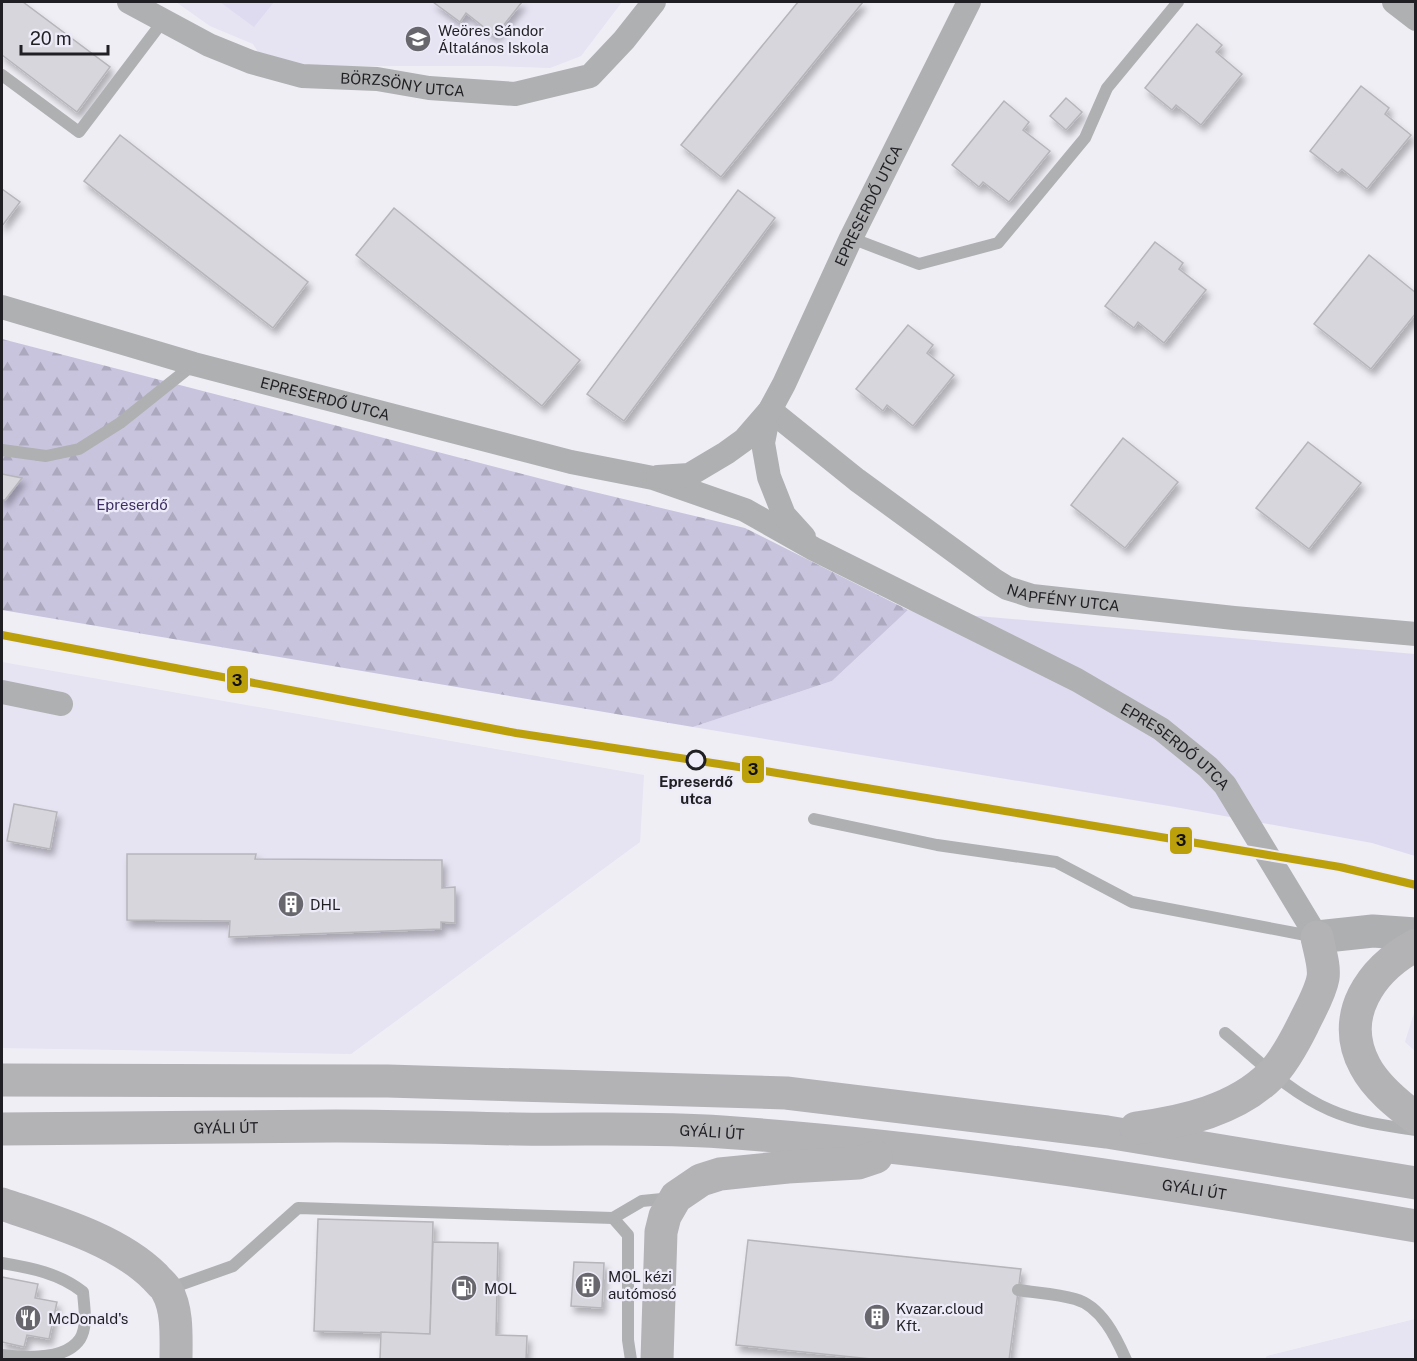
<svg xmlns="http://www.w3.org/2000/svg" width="1417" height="1361" viewBox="0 0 1417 1361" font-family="'Public Sans',sans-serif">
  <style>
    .built { fill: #e6e3f2 }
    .green { fill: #dedbf0 }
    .forest { fill: url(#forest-firs) }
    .building { fill: #d7d6dc; stroke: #b6b5ba; stroke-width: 1.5; filter: url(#shadow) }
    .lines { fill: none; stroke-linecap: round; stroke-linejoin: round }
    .lane { stroke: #afb0b1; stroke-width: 12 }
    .street { stroke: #afb0b1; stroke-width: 24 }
    .secondary { stroke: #aeafb1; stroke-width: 33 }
    .primary { stroke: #b3b2b5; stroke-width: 33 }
    .tram-1-casing { stroke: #edebf8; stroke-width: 12 }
    .tram-1 { stroke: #bca00b; stroke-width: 8 }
    .stop-dot { fill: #edebf8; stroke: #201f24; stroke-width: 3 }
    .labels { text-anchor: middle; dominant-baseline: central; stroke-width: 4.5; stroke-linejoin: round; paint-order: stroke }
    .poi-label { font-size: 15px; fill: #201f24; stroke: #edebf8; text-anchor: start }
    .street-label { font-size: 15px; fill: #201f24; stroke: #edebf8 }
    .park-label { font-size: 15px; fill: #3c2d63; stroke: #edebf8 }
    .stop-label { font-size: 15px; font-weight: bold; fill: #201f24; stroke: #edebf8 }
    .line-badge { stroke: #edebf8; stroke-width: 2 }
    .pale-badge-label { font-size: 16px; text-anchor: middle; font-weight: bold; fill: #111 }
  </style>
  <defs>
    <pattern id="forest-firs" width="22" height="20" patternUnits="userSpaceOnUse" patternTransform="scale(1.5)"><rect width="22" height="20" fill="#c8c4de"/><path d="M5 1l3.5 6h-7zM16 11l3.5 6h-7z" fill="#aca8be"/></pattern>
    <filter id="shadow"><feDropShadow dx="3.5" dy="6" stdDeviation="3" flood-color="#0004"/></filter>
  </defs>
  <rect width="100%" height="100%" fill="#efeef5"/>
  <!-- built -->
  <g class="built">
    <path d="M176 2H622L581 56 550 68 492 66H267L253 44 210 26Z"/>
    <path d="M2 662 644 775 640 842 351 1054 2 1048Z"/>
    <path d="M1415 1010V1051L1405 1042Z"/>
    <path d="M1415 1319V1359H1265L1267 1356Z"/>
  </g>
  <!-- green -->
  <g class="green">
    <path d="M220 2H274L254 27Z"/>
    <path d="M908 610 1415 654V856L1372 843 1175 807 693 727 832 681Z"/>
  </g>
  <!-- forest -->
  <path class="forest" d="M2 339 569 486 745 528 908 610 832 681 693 727 2 610Z"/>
  <!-- building -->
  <g class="building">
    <path d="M2 2H23L110 67 77 112 2 55Z"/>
    <path d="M433 2H522L495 36 466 13 460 22Z"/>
    <path d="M798 2H863L721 177 681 145Z"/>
    <path d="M1197 24 1222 45 1216 52 1242 74 1201 125 1176 105 1172 110 1145 88Z"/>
    <path d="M1361 86 1389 108 1385 114 1411 135 1367 189 1342 169 1338 173 1310 151Z"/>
    <path d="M1066 98 1082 112 1066 130 1050 116Z"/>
    <path d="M1004 101 1029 122 1023 130 1050 151 1009 202 983 182 979 187 952 165Z"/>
    <path d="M120 135 308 282 273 328 84 181Z"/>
    <path d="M2 189 20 202 2 226Z"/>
    <path d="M738 190 775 218 624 421 587 394Z"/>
    <path d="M394 208 580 360 542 406 356 255Z"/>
    <path d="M1155 242 1183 263 1179 269 1206 290 1164 343 1138 322 1134 328 1105 306Z"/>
    <path d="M1369 255 1416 293V313L1371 369 1314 324Z"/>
    <path d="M908 325 933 345 927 353 954 375 913 426 887 405 883 411 856 389Z"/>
    <path d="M1123 438 1178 482 1125 548 1071 505Z"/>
    <path d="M1308 442 1361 483 1309 549 1256 508Z"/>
    <path d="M2 474 22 478 5 500H2Z"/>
    <path d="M14 804 57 812 50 849 7 841Z"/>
    <path d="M127 854H256L255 859 442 860V888L455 887V923L441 922V929L229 937 230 921 127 920Z"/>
    <path d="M318 1219 433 1222 430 1334 314 1331Z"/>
    <path d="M748 1240 1021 1269 1009 1360H881L736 1345Z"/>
    <path d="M433 1242 498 1243 496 1335 527 1336 526 1360 380 1359 381 1332 430 1334Z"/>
    <path d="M574 1262 604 1263 602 1308 571 1306Z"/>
    <path d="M2 1277 38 1284 35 1298 57 1302 49 1339 27 1335 24 1347 2 1342Z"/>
  </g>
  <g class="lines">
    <!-- lane -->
    <g class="lane">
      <path d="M2 75 79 132 163 21"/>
      <path d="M851 238 919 264 998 243 1085 138 1107 88 1178 2"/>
      <path d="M2 450 46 456 79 449 120 423 194 364"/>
      <path d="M814 819 937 845 1056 862 1132 902 1316 937"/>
      <path d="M1225 1033C1258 1060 1290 1093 1330 1110 1357 1122 1386 1126 1416 1130"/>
      <path d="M613 1218 628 1235V1340L631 1360"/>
      <path d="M2 1263C31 1268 59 1273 83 1292 84 1307 88 1326 80 1339 65 1361 26 1358 2 1355"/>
      <path d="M168 1289 233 1266 298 1208 613 1218 642 1201 672 1198"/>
      <path d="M1018 1290C1037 1293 1057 1294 1075 1299 1101 1306 1116 1337 1126 1360"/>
    </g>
    <!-- street -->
    <g class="street">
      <path id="s1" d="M129 2 209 45 251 62 302 76 377 79 429 88 515 94 590 76 624 40 654 2"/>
      <path d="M1394 2 1416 19"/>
      <path id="s2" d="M2 307 194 364 571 462 653 478 745 510 814 549 1077 680 1161 729 1208 767 1225 785 1317 937"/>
      <path id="s3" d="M770 410 857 480 994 580 1007 588 1032 596 1234 618 1416 634"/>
      <path d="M769 412 763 443 769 477 784 515 804 537"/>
      <path id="s4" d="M658 477 689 475 726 453 744 440 770 410 784 384 851 238 969 2"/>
      <path d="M2 692 61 704"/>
    </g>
    <!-- secondary -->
    <path class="secondary" d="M1317 937 1373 931 1416 934"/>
    <!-- primary -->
    <g class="primary">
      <path d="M1416 945C1371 969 1338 1016 1365 1066 1376 1087 1397 1104 1416 1118"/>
      <path d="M2 1080 388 1081 786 1093 1107 1132 1416 1183"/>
      <path d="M1136 1128C1183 1122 1236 1110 1271 1075 1284 1062 1295 1041 1303 1025 1310 1010 1320 994 1323 978 1325 966 1319 949 1317 937"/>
      <path id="s5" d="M2 1129C113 1129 225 1127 337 1126 397 1126 456 1128 516 1129 585 1130 653 1127 722 1132 955 1148 1186 1186 1416 1226"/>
      <path d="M2 1204C52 1221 117 1239 155 1277 159 1282 165 1286 167 1291 178 1310 176 1338 176 1360"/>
      <path d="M657 1360 661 1232 665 1216 676 1197 701 1180 720 1174 788 1167 858 1163 876 1157"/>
    </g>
    <defs>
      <path id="tram-1" d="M2 635 516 733 765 771 1340 867 1416 885"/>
    </defs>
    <!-- tram-1 casing -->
    <use href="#tram-1" class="tram-1-casing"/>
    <!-- tram-1 -->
    <use href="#tram-1" class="tram-1"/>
  </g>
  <!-- icons -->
  <defs>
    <symbol id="school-disc" viewBox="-11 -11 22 22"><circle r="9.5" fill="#68676d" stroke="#edebf8"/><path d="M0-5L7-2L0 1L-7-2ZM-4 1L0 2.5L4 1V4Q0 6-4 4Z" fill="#fff"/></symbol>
    <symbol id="building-disc" viewBox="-11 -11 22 22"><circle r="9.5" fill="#68676d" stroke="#edebf8"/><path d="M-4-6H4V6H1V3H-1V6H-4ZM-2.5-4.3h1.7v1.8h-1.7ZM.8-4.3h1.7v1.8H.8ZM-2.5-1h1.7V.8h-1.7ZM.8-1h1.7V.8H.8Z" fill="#fff"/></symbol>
    <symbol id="fuel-disc" viewBox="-11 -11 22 22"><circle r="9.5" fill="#68676d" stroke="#edebf8"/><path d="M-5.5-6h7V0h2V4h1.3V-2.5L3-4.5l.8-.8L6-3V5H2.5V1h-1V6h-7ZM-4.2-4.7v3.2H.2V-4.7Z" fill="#fff"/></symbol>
    <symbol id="restaurant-disc" viewBox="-11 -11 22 22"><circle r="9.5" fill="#68676d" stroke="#edebf8"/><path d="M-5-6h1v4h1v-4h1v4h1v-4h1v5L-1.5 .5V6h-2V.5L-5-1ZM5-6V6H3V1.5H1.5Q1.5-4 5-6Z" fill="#fff"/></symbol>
  </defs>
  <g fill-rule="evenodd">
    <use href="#school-disc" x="403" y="24" width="30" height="30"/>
    <use href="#building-disc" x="276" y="889" width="30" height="30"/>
    <use href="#building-disc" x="573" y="1270" width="30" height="30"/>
    <use href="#fuel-disc" x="449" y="1273" width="30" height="30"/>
    <use href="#building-disc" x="862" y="1302" width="30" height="30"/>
    <use href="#restaurant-disc" x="13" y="1303" width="30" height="30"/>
  </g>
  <!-- markers -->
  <circle class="stop-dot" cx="696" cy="760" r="9"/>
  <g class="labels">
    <!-- poi labels -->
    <g class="poi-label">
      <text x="438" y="30">Weöres Sándor<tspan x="438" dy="17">Általános Iskola</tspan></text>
      <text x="310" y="904">DHL</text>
      <text x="608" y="1276">MOL kézi<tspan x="608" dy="17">autómosó</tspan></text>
      <text x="484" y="1288">MOL</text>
      <text x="896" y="1308">Kvazar.cloud<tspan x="896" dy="17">Kft.</tspan></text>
      <text x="48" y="1318">McDonald's</text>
    </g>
    <!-- street labels -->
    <g class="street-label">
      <text stroke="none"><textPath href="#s1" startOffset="290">BÖRZSÖNY UTCA</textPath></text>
      <text stroke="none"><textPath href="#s4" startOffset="363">EPRESERDŐ UTCA</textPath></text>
      <text stroke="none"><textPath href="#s2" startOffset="336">EPRESERDŐ UTCA</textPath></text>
      <text stroke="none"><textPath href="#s3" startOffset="354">NAPFÉNY UTCA</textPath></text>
      <text stroke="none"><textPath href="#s2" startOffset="1263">EPRESERDŐ UTCA</textPath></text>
      <text stroke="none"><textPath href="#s5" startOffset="224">GYÁLI ÚT</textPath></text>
      <text stroke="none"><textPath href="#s5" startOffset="710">GYÁLI ÚT</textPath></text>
      <text stroke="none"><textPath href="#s5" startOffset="1196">GYÁLI ÚT</textPath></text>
    </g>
    <!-- park labels -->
    <g class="park-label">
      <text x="132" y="504">Epreserdő</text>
    </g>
    <!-- stop labels -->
    <g class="stop-label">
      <text x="696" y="781">Epreserdő<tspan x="696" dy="17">utca</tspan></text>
    </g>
  </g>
  <g class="line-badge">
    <rect x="226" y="665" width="23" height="29" rx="6" fill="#bca00b"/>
    <rect x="741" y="755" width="24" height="29" rx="6" fill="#bca00b"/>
    <rect x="1169" y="826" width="24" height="29" rx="6" fill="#bca00b"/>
  </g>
  <g class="pale-badge-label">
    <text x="237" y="686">3</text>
    <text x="753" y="775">3</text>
    <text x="1181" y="846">3</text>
  </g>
  <!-- border -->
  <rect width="1417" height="1361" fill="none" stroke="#201f24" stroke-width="6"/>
  <!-- scale -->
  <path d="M21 45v9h87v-9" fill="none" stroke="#201f24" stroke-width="3"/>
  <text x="30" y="45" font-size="18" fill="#201f24" stroke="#edebf8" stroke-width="4.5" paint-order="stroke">20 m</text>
</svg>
